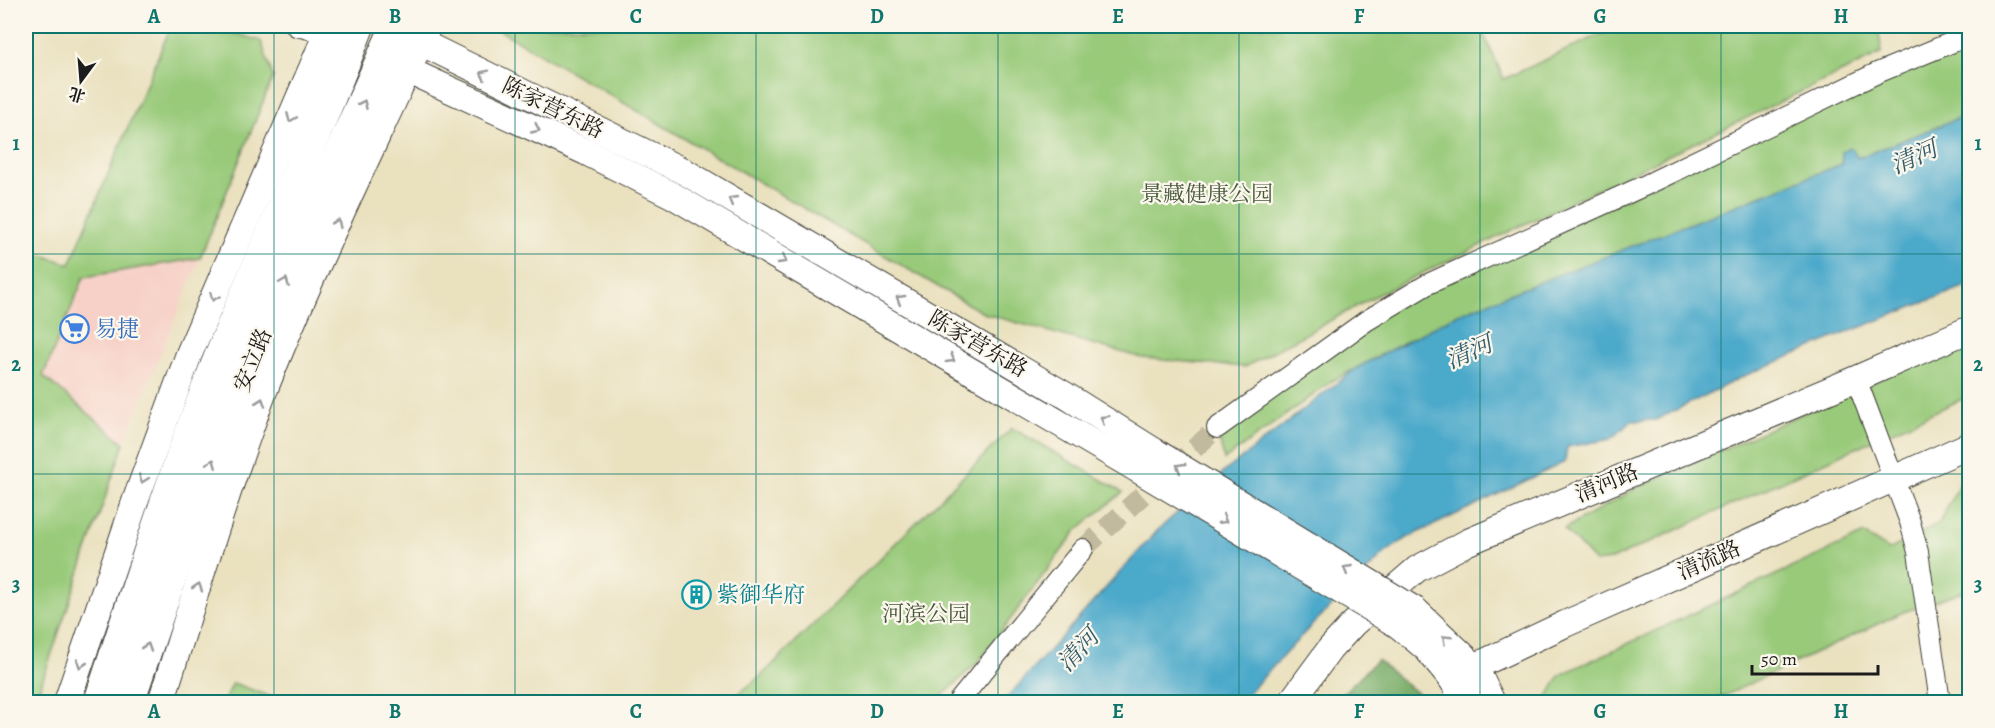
<svg xmlns="http://www.w3.org/2000/svg" width="1995" height="728" viewBox="0 0 1995 728" font-family="Alegreya,'Noto Serif SC',serif">
  <style>
    .built { fill: #f7d1c7 }
    .green { fill: #99ca7a; stroke: #5a734b; stroke-width: 1.5 }
    .forest { fill: #7aae6a; stroke: #4b6543; stroke-width: 1.5 }
    .water { fill: #4ba9ca; stroke: #346273; stroke-width: 1.5 }
    .lines { fill: none; stroke-linecap: round; stroke-linejoin: round }
    .minor-tunnel { stroke: #c1ba9e; stroke-width: 20; stroke-dasharray: 20 10; stroke-linecap: butt }
    .minor-casing { stroke: #3b3a34; stroke-width: 22 }
    .tertiary-casing { stroke: #3b3a34; stroke-width: 28 }
    .primary-casing { stroke: #3b3a34; stroke-width: 34 }
    .minor { stroke: #fff; stroke-width: 20 }
    .tertiary { stroke: #fff; stroke-width: 26 }
    .primary { stroke: #fff; stroke-width: 32 }
    .tertiary-bridge-casing { stroke: #3b3a34; stroke-width: 28; stroke-linecap: butt }
    .tertiary-bridge { stroke: #fff; stroke-width: 26 }
    .oneway { stroke: #999 }
    .grid { fill: none; stroke: #0f766e; stroke-width: 1.5; stroke-opacity: 0.55 }
    .labels { text-anchor: middle; dominant-baseline: central; stroke-width: 4.5; stroke-linejoin: round; paint-order: stroke }
    .street-label { font-size: 22px; fill: #1c1c1c; stroke: #fbf7ec }
    .park-label { font-size: 22px; fill: #48593d; stroke: #fbf7ec }
    .shop-label { font-size: 22px; fill: #366cbe; stroke: #fbf7ec; text-anchor: start }
    .culture-label { font-size: 22px; fill: #0d838f; stroke: #fbf7ec; text-anchor: start }
    .water-label { font-size: 24px; font-style: italic; fill: #315b6a; stroke: #fbf7ec }
    .neatline { fill: none; stroke: #0f766e; stroke-width: 2 }
    .grid-label { font-size: 20px; text-anchor: middle; font-weight: bold; fill: #0f766e }
  </style>
  <rect width="100%" height="100%" fill="#fbf7ec"/>
  <filter id="ink" filterUnits="userSpaceOnUse"><feTurbulence type="fractalNoise" baseFrequency=".0167" numOctaves="2"/><feDisplacementMap in="SourceGraphic" scale="12" xChannelSelector="R" yChannelSelector="G"/><feConvolveMatrix kernelMatrix="1 2 1 2 8 2 1 2 1" color-interpolation-filters="sRGB"/></filter>
  <filter id="wash" filterUnits="userSpaceOnUse"><feTurbulence type="fractalNoise" baseFrequency=".008" numOctaves="4" result="noise"/><feDisplacementMap in="SourceGraphic" scale="24" xChannelSelector="R" yChannelSelector="G"/><feGaussianBlur stdDeviation="1.35" result="paint"/><feColorMatrix in="noise" values="0 0 0 0 0 0 0 0 0 0 0 0 0 0 0 0 0 1.4 0 .05"/><feComposite in="paint" operator="in"/></filter>
  <g filter="url(#wash)">
    <rect width="100%" height="100%" fill="#eae1bf"/>
    <!-- built -->
    <path class="built" d="M200 258 124 443 43 377 84 277Z"/>
    <!-- green -->
    <g class="green">
      <path d="M171 26H209L261 41 273 77 200 258 84 277 43 376 124 443 35 702H26V250L70 264Z"/>
      <path d="M492 26H1480L1504 79 1618 26H1878L1882 53 1379 294 1245 367 1142 358 983 313Z"/>
      <path d="M1969 35V114L1858 158 1850 147 1842 151V164L1456 315 1332 381 1224 460 1217 428 1366 321Z"/>
      <path d="M1969 339V396L1611 560 1595 562 1564 529 1635 489Z"/>
      <path d="M1012 428 1123 492 1077 530 979 661 936 702H728L761 676Z"/>
      <path d="M1969 475V589L1901 613 1711 702H1545L1560 675 1864 534 1889 550 1939 523 1963 478Z"/>
      <path d="M233 683 286 702H224Z"/>
    </g>
    <!-- forest -->
    <path class="forest" d="M1377 660 1419 695 1423 702H1334Z"/>
    <!-- water -->
    <path class="water" d="M1969 114V285L1843 334 1744 376 1656 420 1632 421 1611 439 1567 447 1565 462 1407 538 1385 553 1309 628 1240 702H1003L1158 530 1210 483 1355 369 1456 315 1842 164V151L1850 147 1858 158Z"/>
  </g>
  <g filter="url(#ink)">
    <g class="lines">
      <!-- minor-tunnel -->
      <path class="minor-tunnel" d="M1083 549 1217 428"/>
      <defs>
        <g id="minor">
          <path d="M296 26 327 33"/>
          <path d="M1856 379 1910 522 1918 552 1940 702"/>
          <path d="M1217 428 1366 321 1428 284 1648 184 1877 73 1970 35"/>
          <path d="M958 702 1083 549"/>
        </g>
        <g id="tertiary">
          <path d="M420 42 685 172 1065 395 1154 451"/>
          <path d="M407 70 586 152 672 195 1137 469"/>
          <path d="M1415 610 1475 667 1492 702"/>
          <path d="M1398 625 1427 649 1451 678 1465 702"/>
          <path d="M1451 678 1565 624 1970 445"/>
          <path d="M67 702 136 499 189 354 330 26"/>
          <path d="M161 702C194 599 225 493 264 391 313 267 373 147 428 26"/>
          <path d="M1291 702 1330 649 1353 624 1417 569 1468 542 1856 379 1970 329"/>
        </g>
        <g id="primary">
          <path d="M100 702C136 594 170 484 212 377 259 259 313 144 358 26"/>
          <path d="M128 702C151 635 173 567 197 500 256 339 328 182 397 26"/>
        </g>
      </defs>
      <!-- minor casing -->
      <use href="#minor" class="minor-casing"/>
      <!-- tertiary casing -->
      <use href="#tertiary" class="tertiary-casing"/>
      <!-- primary casing -->
      <use href="#primary" class="primary-casing"/>
      <!-- minor -->
      <use href="#minor" class="minor"/>
      <!-- tertiary -->
      <use href="#tertiary" class="tertiary"/>
      <!-- primary -->
      <use href="#primary" class="primary"/>
      <defs>
        <g id="tertiary-bridge">
          <path d="M1154 451 1415 610"/>
          <path d="M1137 469 1398 625"/>
        </g>
      </defs>
      <!-- tertiary-bridge casing -->
      <use href="#tertiary-bridge" class="tertiary-bridge-casing"/>
      <!-- tertiary-bridge -->
      <use href="#tertiary-bridge" class="tertiary-bridge"/>
    </g>
    <!-- one-way arrows -->
    <defs><path id="oneway-chevron" d="M-2-3.5L2.5 0L-2 3.5" fill="none" stroke-width="1.6" stroke-linecap="round" stroke-linejoin="round" transform="scale(1.5)"/></defs>
    <g class="oneway">
      <use href="#oneway-chevron" transform="translate(484 74) rotate(-154)"/>
      <use href="#oneway-chevron" transform="translate(363 104) rotate(-66)"/>
      <use href="#oneway-chevron" transform="translate(291 118) rotate(113)"/>
      <use href="#oneway-chevron" transform="translate(536 129) rotate(25)"/>
      <use href="#oneway-chevron" transform="translate(732 200) rotate(-149)"/>
      <use href="#oneway-chevron" transform="translate(337 223) rotate(-65)"/>
      <use href="#oneway-chevron" transform="translate(783 260) rotate(31)"/>
      <use href="#oneway-chevron" transform="translate(285 282) rotate(-68)"/>
      <use href="#oneway-chevron" transform="translate(214 297) rotate(113)"/>
      <use href="#oneway-chevron" transform="translate(900 299) rotate(-150)"/>
      <use href="#oneway-chevron" transform="translate(951 359) rotate(31)"/>
      <use href="#oneway-chevron" transform="translate(261 402) rotate(-71)"/>
      <use href="#oneway-chevron" transform="translate(1104 419) rotate(-148)"/>
      <use href="#oneway-chevron" transform="translate(212 463) rotate(-68)"/>
      <use href="#oneway-chevron" transform="translate(1180 467) rotate(-149)"/>
      <use href="#oneway-chevron" transform="translate(143 479) rotate(110)"/>
      <use href="#oneway-chevron" transform="translate(1223 520) rotate(31)"/>
      <use href="#oneway-chevron" transform="translate(1347 569) rotate(-149)"/>
      <use href="#oneway-chevron" transform="translate(198 587) rotate(-72)"/>
      <use href="#oneway-chevron" transform="translate(1446 639) rotate(-136)"/>
      <use href="#oneway-chevron" transform="translate(147 647) rotate(-71)"/>
      <use href="#oneway-chevron" transform="translate(81 664) rotate(109)"/>
    </g>
  </g>
  <!-- grid -->
  <path class="grid" d="M274 26V702M515 26V702M756 26V702M998 26V702M1239 26V702M1480 26V702M1721 26V702M26 254H1970M26 474H1970"/>
  <!-- icons -->
  <defs>
    <symbol id="supermarket-ring" viewBox="-11 -11 22 22"><circle r="9.5" fill="#fbf7ec" stroke="#3f7fe0" stroke-width="1.5"/><path d="M-6-5.5h2.5l.6 2H6L4.5 2H-2.5L-4.4-4H-6ZM-1.5 3.2a1.3 1.3 0 1 0 .1 0ZM3 3.2a1.3 1.3 0 1 0 .1 0Z" fill="#3f7fe0"/></symbol>
    <symbol id="building-ring" viewBox="-11 -11 22 22"><circle r="9.5" fill="#fbf7ec" stroke="#0f9aa8" stroke-width="1.5"/><path d="M-4-6H4V6H1V3H-1V6H-4ZM-2.5-4.3h1.7v1.8h-1.7ZM.8-4.3h1.7v1.8H.8ZM-2.5-1h1.7V.8h-1.7ZM.8-1h1.7V.8H.8Z" fill="#0f9aa8"/></symbol>
  </defs>
  <g fill-rule="evenodd">
    <use href="#supermarket-ring" x="58" y="312" width="33" height="33"/>
    <use href="#building-ring" x="680" y="578" width="33" height="33"/>
  </g>
  <g class="labels">
    <!-- street labels -->
    <g class="street-label">
      <text transform="translate(553 108) rotate(26)">陈家营东路</text>
      <text transform="translate(978 344) rotate(30)">陈家营东路</text>
      <text transform="translate(253 360) rotate(-68)">安立路</text>
      <text transform="translate(1607 483) rotate(-23)">清河路</text>
      <text transform="translate(1709 560) rotate(-24)">清流路</text>
    </g>
    <!-- park labels -->
    <g class="park-label">
      <text x="1207" y="194">景藏健康公园</text>
      <text x="926" y="614">河滨公园</text>
    </g>
    <!-- shop labels -->
    <g class="shop-label">
      <text x="95" y="329">易捷</text>
    </g>
    <!-- culture labels -->
    <g class="culture-label">
      <text x="717" y="595">紫御华府</text>
    </g>
    <!-- water labels -->
    <g class="water-label">
      <text transform="translate(1914 157) rotate(-24)">清河</text>
      <text transform="translate(1469 352) rotate(-24)">清河</text>
      <text transform="translate(1078 650) rotate(-47)">清河</text>
    </g>
  </g>
  <!-- margin -->
  <rect width="1995" height="728" fill="none" stroke="#fbf7ec" stroke-width="66"/>
  <!-- north arrow -->
  <g transform="translate(81 81) rotate(196)" stroke="#fbf7ec" stroke-width="4.5" paint-order="stroke">
  <path d="M0-4.5L10 22L0 15L-10 22Z" fill="#1c1c1c"/>
  <text y="-9" font-size="16" font-weight="bold" text-anchor="middle" fill="#1c1c1c">北</text>
  </g>
  <!-- scale -->
  <path d="M1752 665v9h126v-9" fill="none" stroke="#1c1c1c" stroke-width="3"/>
  <text x="1761" y="665" font-size="18" fill="#1c1c1c" stroke="#fbf7ec" stroke-width="4.5" paint-order="stroke">50 m</text>
  <rect x="33" y="33" width="1929" height="662" class="neatline"/>
  <g class="grid-label">
    <text x="154" y="23">A</text>
    <text x="395" y="23">B</text>
    <text x="636" y="23">C</text>
    <text x="877" y="23">D</text>
    <text x="1118" y="23">E</text>
    <text x="1359" y="23">F</text>
    <text x="1600" y="23">G</text>
    <text x="1841" y="23">H</text>
    <text x="16" y="150">1</text>
    <text x="1978" y="150">1</text>
    <text x="16" y="371">2</text>
    <text x="1978" y="371">2</text>
    <text x="16" y="591">3</text>
    <text x="1978" y="591">3</text>
    <text x="154" y="718">A</text>
    <text x="395" y="718">B</text>
    <text x="636" y="718">C</text>
    <text x="877" y="718">D</text>
    <text x="1118" y="718">E</text>
    <text x="1359" y="718">F</text>
    <text x="1600" y="718">G</text>
    <text x="1841" y="718">H</text>
  </g>
</svg>
